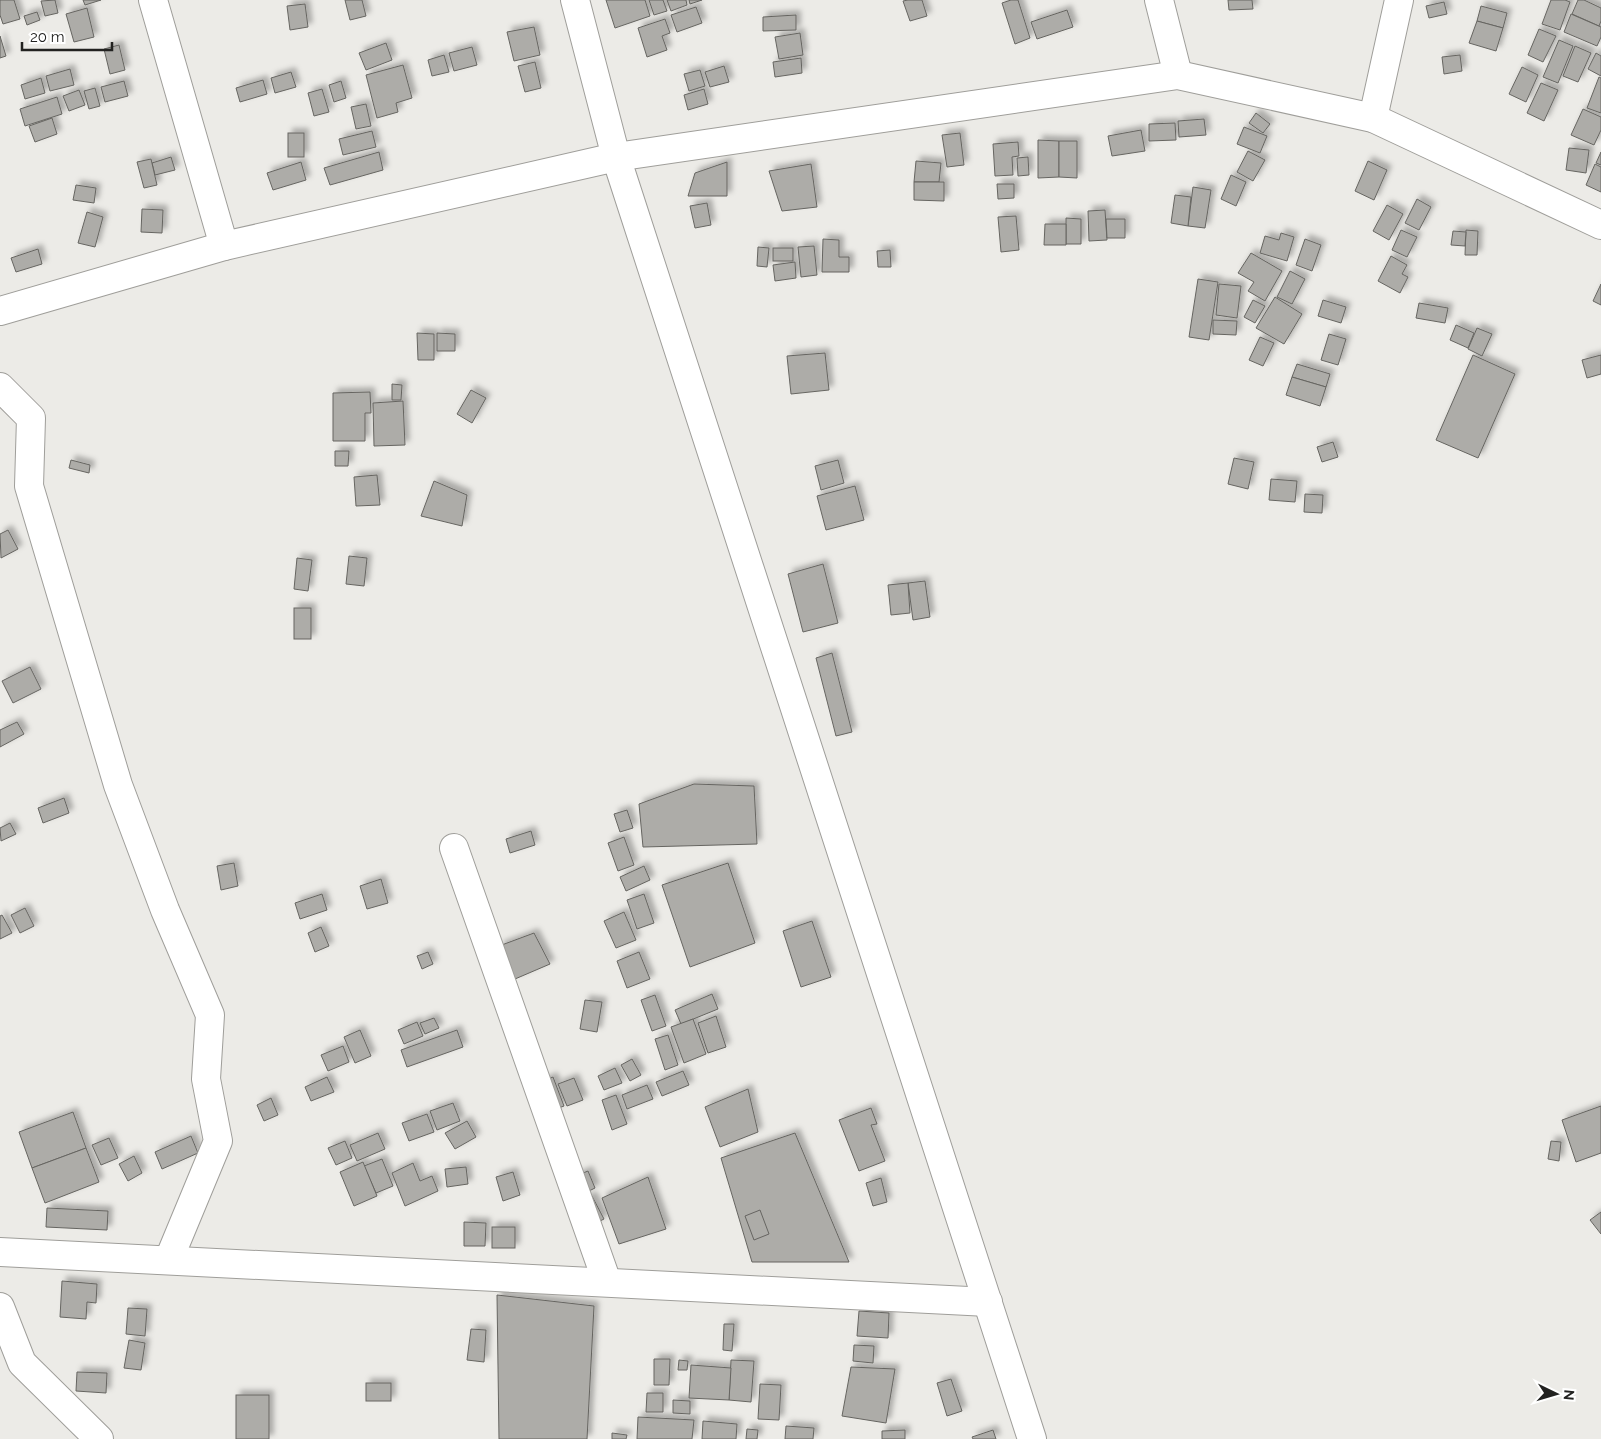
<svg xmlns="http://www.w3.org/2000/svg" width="1601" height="1439" viewBox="0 0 1601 1439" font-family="Raleway,sans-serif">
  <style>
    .building { fill: #adaca8; stroke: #666561; filter: url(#shadow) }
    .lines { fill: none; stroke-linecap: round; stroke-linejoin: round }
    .street-casing { stroke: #9f9e9a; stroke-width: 30 }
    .street { stroke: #fff; stroke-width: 28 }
  </style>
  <defs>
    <filter id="shadow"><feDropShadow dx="4.5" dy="-4.5" stdDeviation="2.5" flood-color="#0004"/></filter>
  </defs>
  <rect width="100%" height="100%" fill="#ecebe7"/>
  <!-- building -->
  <g class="building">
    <path d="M0 0H14L20 19 3 24 0 15Z"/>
    <path d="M55 0 58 13 45 16 41 1Z"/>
    <path d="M83 0H101L85 5Z"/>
    <path d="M345 0H362L366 16 350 20Z"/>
    <path d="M606 0H645L650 16 615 28Z"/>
    <path d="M649 0H663L667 11 654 15Z"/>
    <path d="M667 0H686L687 5 671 11Z"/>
    <path d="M689 0H702L690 4Z"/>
    <path d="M908 0H922L927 16 910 21 903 1Z"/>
    <path d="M1011 0H1018L1030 38 1015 44 1002 3Z"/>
    <path d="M1228 0H1252L1253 9 1229 10Z"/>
    <path d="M1551 0H1565L1570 2 1560 30 1542 24Z"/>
    <path d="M1578 0H1584L1601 8V21L1599 26 1572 14Z"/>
    <path d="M1444 2 1447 14 1429 18 1426 6Z"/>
    <path d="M305 4 308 27 290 30 287 6Z"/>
    <path d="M1481 6 1507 13 1503 28 1477 21Z"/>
    <path d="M696 7 702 23 677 32 671 15Z"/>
    <path d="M87 8 94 37 74 42 66 14Z"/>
    <path d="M1067 10 1073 27 1037 39 1031 22Z"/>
    <path d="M37 12 40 20 27 25 24 16Z"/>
    <path d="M1571 14 1601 27V37L1597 46 1564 32Z"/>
    <path d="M796 15V30L763 31V17Z"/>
    <path d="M665 19 670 33 662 36 667 50 647 57 638 28Z"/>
    <path d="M1477 21 1503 28 1496 51 1469 43Z"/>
    <path d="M534 27 540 55 514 61 507 32Z"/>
    <path d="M1539 29 1556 36 1543 62 1528 55Z"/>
    <path d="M800 33 803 55 779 59 775 37Z"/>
    <path d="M0 36 6 56 0 58Z"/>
    <path d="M1559 40 1573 46 1558 83 1543 77Z"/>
    <path d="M386 43 392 60 366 70 359 53Z"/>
    <path d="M119 45 125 70 110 74 104 49Z"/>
    <path d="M1575 46 1591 53 1578 82 1563 76Z"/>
    <path d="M472 47 477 65 454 71 449 53Z"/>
    <path d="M1596 53 1601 56V76L1588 69Z"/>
    <path d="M444 55 449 72 432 76 428 60Z"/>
    <path d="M1460 55 1462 71 1444 74 1442 57Z"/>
    <path d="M801 58 802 73 775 77 773 62Z"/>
    <path d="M535 62 541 88 525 92 518 66Z"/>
    <path d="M403 65 412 98 396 103 398 112 377 118 366 75Z"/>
    <path d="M724 66 729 82 710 87 705 72Z"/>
    <path d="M1522 67 1538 75 1526 102 1509 94Z"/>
    <path d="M70 69 74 85 50 91 46 76Z"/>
    <path d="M700 70 705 86 689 91 684 74Z"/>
    <path d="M291 72 296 87 275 93 271 78Z"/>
    <path d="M1599 77 1601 78V113L1587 108Z"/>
    <path d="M41 78 45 93 25 99 21 85Z"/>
    <path d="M263 80 267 94 240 102 236 88Z"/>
    <path d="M124 81 128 96 105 102 101 87Z"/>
    <path d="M341 81 346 98 334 102 329 85Z"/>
    <path d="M1541 83 1558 90 1544 121 1527 113Z"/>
    <path d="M95 88 100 106 89 109 84 91Z"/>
    <path d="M322 89 329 112 314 116 308 93Z"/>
    <path d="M704 89 708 104 688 110 684 95Z"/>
    <path d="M79 90 85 105 69 111 63 96Z"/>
    <path d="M57 97 62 114 25 126 20 109Z"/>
    <path d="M366 104 371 126 356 129 351 107Z"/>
    <path d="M1583 109 1601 117V130L1594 145 1571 135Z"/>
    <path d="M1256 113 1270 124 1263 133 1249 123Z"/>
    <path d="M52 118 57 134 35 142 29 126Z"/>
    <path d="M1204 119 1206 135 1179 137 1178 121Z"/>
    <path d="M1175 123 1176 140 1149 141V124Z"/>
    <path d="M1244 127 1267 136 1260 153 1237 144Z"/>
    <path d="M1141 130 1145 151 1112 156 1108 136Z"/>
    <path d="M372 131 376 147 343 155 339 139Z"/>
    <rect x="288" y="133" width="16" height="24"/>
    <path d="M960 133 964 165 947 167 942 135Z"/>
    <path d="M1038 140 1059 141V177L1038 178Z"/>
    <path d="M1059 141H1077V178L1059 177Z"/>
    <path d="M1018 142 1019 156 1012 157 1013 175 995 176 993 144Z"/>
    <path d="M1569 148 1589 150 1586 173 1566 170Z"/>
    <path d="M1248 151 1265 160 1253 181 1237 172Z"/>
    <path d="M379 152 383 170 330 185 324 168Z"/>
    <path d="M1601 152V165L1596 163Z"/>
    <path d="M171 157 175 170 155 175 152 163Z"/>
    <path d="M1028 157 1029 175 1018 176 1017 158Z"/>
    <path d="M151 159 157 185 144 188 137 162Z"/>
    <path d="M916 161 941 163 939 182H914Z"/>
    <path d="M1368 161 1387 170 1374 200 1355 191Z"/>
    <path d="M301 162 306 180 273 190 267 173Z"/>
    <path d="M727 162V196H688L695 173Z"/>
    <path d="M811 164 817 207 782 211 769 171Z"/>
    <path d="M1595 164 1601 167V192L1586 185Z"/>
    <path d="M1231 175 1246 182 1236 206 1221 199Z"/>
    <path d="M914 182H944V201L914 200Z"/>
    <path d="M997 184H1014V198L998 199Z"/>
    <path d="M76 185 96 188 94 203 73 200Z"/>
    <path d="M1193 187 1211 190 1205 228 1188 226Z"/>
    <path d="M1175 195 1191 197 1188 226 1171 223Z"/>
    <path d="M1417 199 1431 207 1419 230 1405 223Z"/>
    <path d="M707 203 711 225 695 228 690 206Z"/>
    <path d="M1387 205 1403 214 1389 240 1373 231Z"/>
    <path d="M142 209 163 210 162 233 141 232Z"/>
    <path d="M1105 210 1107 240 1089 241 1088 211Z"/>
    <path d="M87 212 103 217 95 247 78 243Z"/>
    <path d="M1016 216 1019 250 1001 252 998 217Z"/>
    <path d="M1066 218 1081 219V244H1066Z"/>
    <path d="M1106 219H1125V238H1107Z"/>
    <path d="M1045 224H1066V245H1044Z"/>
    <path d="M1401 230 1417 237 1407 257 1392 250Z"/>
    <path d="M1466 230 1478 231 1477 255H1465Z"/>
    <path d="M1453 231 1466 232 1465 246 1451 245Z"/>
    <path d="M1281 233 1294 237 1287 261 1260 253 1265 236 1279 240Z"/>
    <path d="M823 239 839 240V257H849V272H822Z"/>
    <path d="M1305 239 1321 245 1312 271 1296 265Z"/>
    <path d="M814 246 817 275 801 277 798 247Z"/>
    <path d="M758 247 769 248 767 267 757 266Z"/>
    <rect x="773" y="248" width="20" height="13"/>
    <path d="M38 249 42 264 16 272 11 258Z"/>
    <path d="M890 250 891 267H878L877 251Z"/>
    <path d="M1251 253 1282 271 1265 301 1248 291 1254 282 1238 273Z"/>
    <path d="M1391 256 1407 265 1402 274 1408 277 1400 293 1378 281Z"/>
    <path d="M795 262 796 278 775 281 773 265Z"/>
    <path d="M1290 271 1305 279 1292 304 1277 297Z"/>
    <path d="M1198 279 1218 282 1209 340 1189 337Z"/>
    <path d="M1219 284 1241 286 1237 318 1216 315Z"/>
    <path d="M1601 284V305L1593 301Z"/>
    <path d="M1275 297 1302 314 1284 344 1256 328Z"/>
    <path d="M1253 300 1265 306 1255 323 1244 317Z"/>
    <path d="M1323 300 1346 307 1341 323 1318 316Z"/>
    <path d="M1419 303 1448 308 1445 323 1416 318Z"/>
    <path d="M1213 320 1237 321 1236 335 1213 334Z"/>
    <path d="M1456 325 1474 333 1468 348 1450 340Z"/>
    <path d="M1477 328 1492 334 1482 356 1468 349Z"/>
    <path d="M417 333 434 334V360H418Z"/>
    <path d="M437 333 455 334V351H437Z"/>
    <path d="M1329 334 1346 339 1338 365 1321 360Z"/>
    <path d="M1260 337 1274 343 1263 366 1249 360Z"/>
    <path d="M825 353 829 390 791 394 787 356Z"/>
    <path d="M1473 355 1515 374 1478 458 1436 440Z"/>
    <path d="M1601 355V374L1587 378 1582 360Z"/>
    <path d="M1297 364 1330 374 1326 387 1292 377Z"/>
    <path d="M1292 377 1326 387 1320 406 1286 395Z"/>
    <path d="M392 384 402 385 401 400H392Z"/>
    <path d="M471 390 486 398 472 423 457 414Z"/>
    <path d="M370 392 371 413H365V441H333V393Z"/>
    <path d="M403 401 405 445 374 446 373 403Z"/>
    <path d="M1333 442 1338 457 1322 462 1317 447Z"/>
    <path d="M335 451H349L348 466H335Z"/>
    <path d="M1234 458 1254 462 1248 489 1228 484Z"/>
    <path d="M71 460 90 465 89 473 69 468Z"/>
    <path d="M838 460 844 483 821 490 815 466Z"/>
    <path d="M377 475 380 505 356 506 354 477Z"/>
    <path d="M1271 479 1297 481 1295 502 1269 500Z"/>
    <path d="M434 481 467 495 462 526 421 516Z"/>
    <path d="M855 486 864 520 826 530 817 496Z"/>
    <path d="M1305 494 1323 495 1322 513 1304 512Z"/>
    <path d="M8 530 18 549 1 558 0 534Z"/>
    <path d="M349 556 367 558 364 586 346 584Z"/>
    <path d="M297 558 312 560 308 591 294 589Z"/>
    <path d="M823 564 838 623 803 632 788 574Z"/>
    <path d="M925 581 930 617 913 620 908 583Z"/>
    <path d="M908 583 910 613 891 615 888 585Z"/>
    <rect x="294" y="608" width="17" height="31"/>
    <path d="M832 653 852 732 836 736 816 658Z"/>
    <path d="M30 667 41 689 13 703 2 681Z"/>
    <path d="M17 722 24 734 0 747V730Z"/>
    <path d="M694 784 754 786 757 844 643 847 639 804Z"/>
    <path d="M64 798 69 813 43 823 38 808Z"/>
    <path d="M627 810 633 828 620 832 614 814Z"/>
    <path d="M10 823 16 834 1 841 0 828Z"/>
    <path d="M531 831 535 845 510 853 506 839Z"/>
    <path d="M624 837 634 865 618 871 608 843Z"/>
    <path d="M234 863 238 886 221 890 217 866Z"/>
    <path d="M728 863 755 943 690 967 662 885Z"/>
    <path d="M644 866 650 880 626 891 620 877Z"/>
    <path d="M381 879 388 903 367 909 360 886Z"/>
    <path d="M322 894 327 910 300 919 295 903Z"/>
    <path d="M644 894 654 923 637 929 627 900Z"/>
    <path d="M25 908 34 926 20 933 11 915Z"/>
    <path d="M624 912 636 940 616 948 604 921Z"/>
    <path d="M2 915 12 933 0 939V916Z"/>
    <path d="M812 921 831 977 801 987 783 931Z"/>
    <path d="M321 927 329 946 315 952 308 933Z"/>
    <path d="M534 933 550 964 515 979 499 946Z"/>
    <path d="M428 952 433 964 422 969 417 956Z"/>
    <path d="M639 952 650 979 627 988 617 961Z"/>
    <path d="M712 994 718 1009 681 1024 675 1010Z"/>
    <path d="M655 995 666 1026 652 1031 641 1000Z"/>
    <path d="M585 1000 602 1002 597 1032 580 1029Z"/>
    <path d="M716 1016 726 1047 708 1053 698 1023Z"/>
    <path d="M434 1018 439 1028 425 1034 420 1023Z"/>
    <path d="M693 1019 706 1054 684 1063 671 1027Z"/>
    <path d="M417 1022 423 1036 404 1044 398 1030Z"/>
    <path d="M360 1030 371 1056 355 1063 344 1037Z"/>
    <path d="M457 1030 463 1047 407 1067 401 1050Z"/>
    <path d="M668 1035 678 1065 665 1070 655 1039Z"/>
    <path d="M343 1046 349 1062 328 1071 321 1055Z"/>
    <path d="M632 1059 641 1075 630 1081 621 1065Z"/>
    <path d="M615 1068 622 1083 604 1090 598 1076Z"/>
    <path d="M683 1071 689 1085 662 1096 656 1082Z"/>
    <path d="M327 1077 334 1092 311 1101 305 1087Z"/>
    <path d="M553 1077 564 1106 548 1112 538 1083Z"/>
    <path d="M574 1078 583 1100 567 1106 558 1084Z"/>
    <path d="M647 1085 653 1099 627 1109 622 1095Z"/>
    <path d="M748 1089 758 1132 720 1147 705 1107Z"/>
    <path d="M616 1095 627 1124 612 1130 602 1100Z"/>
    <path d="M271 1098 278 1115 264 1121 257 1105Z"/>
    <path d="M453 1103 460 1121 437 1130 430 1111Z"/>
    <path d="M1601 1106V1153L1576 1162 1562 1120Z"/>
    <path d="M871 1108 877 1124 871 1125 885 1161 859 1171 839 1120Z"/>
    <path d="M73 1112 86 1148 32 1168 19 1132Z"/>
    <path d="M427 1114 434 1132 409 1141 402 1123Z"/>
    <path d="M467 1121 476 1137 455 1149 445 1133Z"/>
    <path d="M378 1133 385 1149 357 1161 350 1145Z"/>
    <path d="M795 1133 849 1262H752L721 1158Z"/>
    <path d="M191 1136 198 1153 162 1169 155 1152Z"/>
    <path d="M109 1138 118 1158 101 1165 92 1145Z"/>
    <path d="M345 1141 352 1158 336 1165 328 1148Z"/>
    <path d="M1551 1141 1561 1142 1559 1161 1548 1159Z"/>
    <path d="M86 1148 99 1182 45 1203 32 1168Z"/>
    <path d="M134 1156 142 1173 128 1181 119 1164Z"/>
    <path d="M382 1159 393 1186 376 1193 364 1166Z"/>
    <path d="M363 1162 377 1196 354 1206 340 1172Z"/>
    <path d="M413 1163 420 1181 432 1176 438 1191 405 1206 392 1173Z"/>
    <path d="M466 1167 468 1184 447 1187 445 1169Z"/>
    <path d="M588 1171 595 1188 581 1195 573 1177Z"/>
    <path d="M513 1172 520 1195 503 1201 496 1177Z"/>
    <path d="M648 1177 666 1229 619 1244 602 1198Z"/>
    <path d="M881 1178 887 1202 873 1206 866 1183Z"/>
    <path d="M592 1196 604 1219 592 1225 579 1202Z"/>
    <path d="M47 1208 108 1211 107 1230 46 1227Z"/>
    <path d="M760 1210 769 1234 754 1240 745 1216Z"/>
    <path d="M1601 1212V1234L1590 1220Z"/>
    <path d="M464 1222 486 1223 485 1246H464Z"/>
    <rect x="492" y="1227" width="23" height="21"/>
    <path d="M62 1281 97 1284 96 1303 87 1302 86 1319 60 1317Z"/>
    <path d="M497 1295 594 1306 587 1439H499Z"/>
    <path d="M128 1308 147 1309 145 1336 126 1334Z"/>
    <path d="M859 1311 889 1313 888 1338 857 1336Z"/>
    <path d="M724 1324H734L732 1351 723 1350Z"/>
    <path d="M471 1329 486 1330 484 1362 467 1360Z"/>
    <path d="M129 1340 145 1343 141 1370 124 1368Z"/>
    <path d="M854 1345 874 1346 873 1363 853 1361Z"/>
    <path d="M654 1359H670L669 1385H654Z"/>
    <path d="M679 1360 688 1361 687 1370H678Z"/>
    <path d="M731 1360 754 1361 751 1402 729 1400Z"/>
    <path d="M691 1365 731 1368 729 1400 689 1398Z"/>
    <path d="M851 1367 895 1369 886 1423 842 1416Z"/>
    <path d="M77 1372 107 1373 106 1393 76 1391Z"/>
    <path d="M951 1379 962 1411 947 1416 937 1383Z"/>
    <rect x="366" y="1383" width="25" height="18"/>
    <path d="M760 1384 781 1385 779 1420 758 1419Z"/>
    <path d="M647 1393H663V1412H646Z"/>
    <rect x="236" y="1395" width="33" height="44"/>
    <path d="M673 1400 690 1401V1414L673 1413Z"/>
    <path d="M638 1417 694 1420 692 1439H637Z"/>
    <path d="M703 1421 737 1424 736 1439H702Z"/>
    <path d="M786 1426 814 1428 813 1439H785Z"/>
    <path d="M747 1429 758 1430 757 1439H746Z"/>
    <path d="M905 1430V1439H882V1431Z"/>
    <path d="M993 1430 996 1439H973L972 1437Z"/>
    <path d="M612 1433 627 1435 626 1439H612Z"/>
  </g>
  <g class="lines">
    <defs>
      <g id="street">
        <path d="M153 0 224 246"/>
        <path d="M575 0 616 157 1032 1439"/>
        <path d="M1159 0 1178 75"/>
        <path d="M1373 118 1399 0"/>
        <path d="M0 311 224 246 616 157 1178 75 1373 118 1601 225"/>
        <path d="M0 387 31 418 29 486 118 785 165 910 210 1015 206 1079 218 1141 169 1259"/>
        <path d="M454 848 607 1282"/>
        <path d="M0 1252 988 1302"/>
        <path d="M0 1307 22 1363 99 1439"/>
      </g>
    </defs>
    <!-- street casing -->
    <use href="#street" class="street-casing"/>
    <!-- street -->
    <use href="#street" class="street"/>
  </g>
  <!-- north arrow -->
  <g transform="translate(1556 1394) rotate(95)" stroke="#ffffff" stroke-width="4" paint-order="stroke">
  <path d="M0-4L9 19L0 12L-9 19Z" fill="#222220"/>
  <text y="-8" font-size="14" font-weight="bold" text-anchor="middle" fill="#222220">N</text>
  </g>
  <!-- scale -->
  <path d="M22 42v8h90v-8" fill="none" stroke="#222220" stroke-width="2.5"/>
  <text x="30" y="42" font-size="15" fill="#222220" stroke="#ffffff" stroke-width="4" paint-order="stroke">20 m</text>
</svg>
